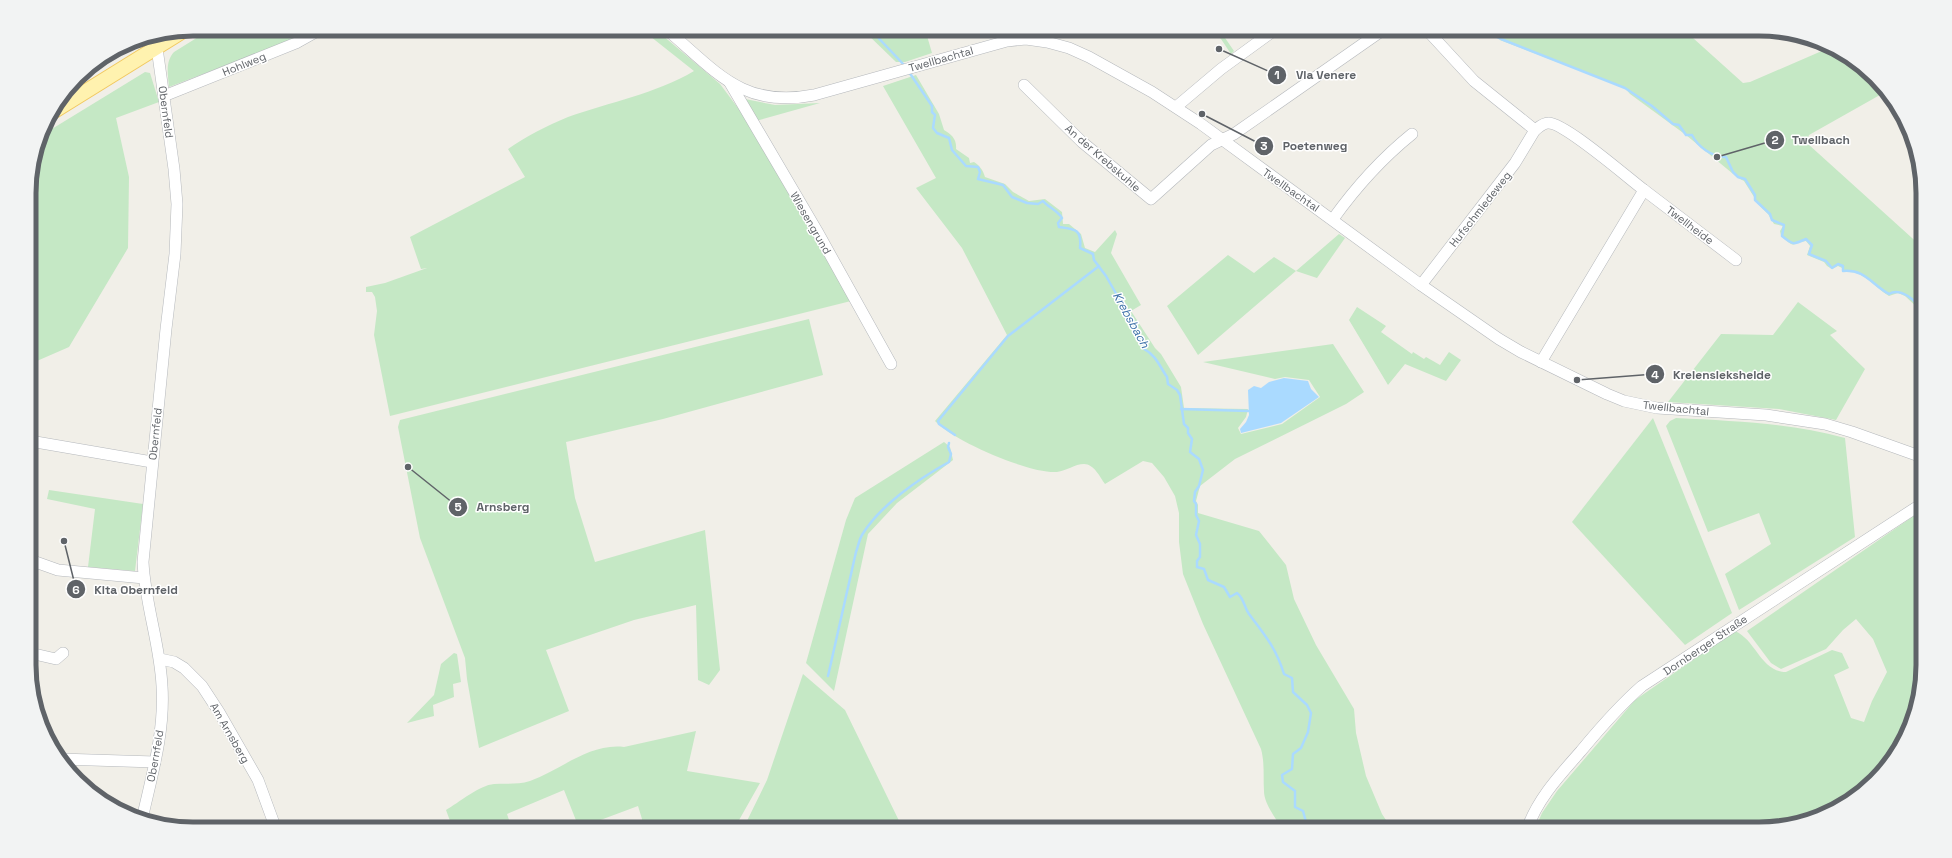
<svg xmlns="http://www.w3.org/2000/svg" width="1952" height="858" viewBox="0 0 1952 858" font-family="'Space Grotesk',sans-serif">
  <style>
    .green { fill: #c5e8c5 }
    .water { fill: #aadaff }
    .lines { fill: none; stroke-linecap: round; stroke-linejoin: round }
    .stream { stroke: #aadaff; stroke-width: 2.5 }
    .minor-casing { stroke: #b5b8bc; stroke-width: 12 }
    .major-casing { stroke: #f2c960; stroke-width: 16 }
    .minor { stroke: #fff; stroke-width: 11 }
    .major { stroke: #fff2af; stroke-width: 14 }
    .labels { text-anchor: middle; dominant-baseline: central; stroke-width: 3; stroke-linejoin: round; paint-order: stroke }
    .street-label { font-size: 11px; fill: #5f6368; stroke: #fff }
    .water-label { font-size: 12px; font-style: italic; fill: #4174aa; stroke: #fff }
    .rim { fill: none; stroke: #5f6368; stroke-width: 5 }
    .leader { fill: none; stroke: #5f6368; stroke-width: 1.5 }
    .callout-dot { fill: #5f6368; stroke: #fff; stroke-width: 1.5 }
    .mark-label { font-size: 12px; text-anchor: middle; font-weight: bold; fill: #fff }
    .callout-label { font-size: 12px; text-anchor: middle; font-weight: bold; fill: #5f6368; stroke: #fff; stroke-width: 3; stroke-linejoin: round; paint-order: stroke }
  </style>
  <rect width="100%" height="100%" fill="#f1efe8"/>
  <!-- green -->
  <g class="green">
    <path d="M211 29H302L303 34 295 39 169 87C168 74 165 62 174 52Z"/>
    <path d="M641 29H655L720 84 747 120 851 301 390 416 374 335 377 311 375 297 372 292H366V287L385 283 427 268 421 269 410 237 525 177 508 149C527 136 546 126 568 117 610 102 655 94 694 71Z"/>
    <path d="M862 29H925L932 53 905 62H896Z"/>
    <path d="M1211 29H1219L1234 51 1231 54 1221 39Z"/>
    <path d="M1492 29H1683L1743 83 1750 82 1831 47 1859 63 1887 91 1809 135 1807 140 1808 144 1922 247V312L1905 296 1898 293 1889 296C1871 285 1865 270 1842 272V268L1838 266 1832 269 1827 266 1824 262 1807 255 1810 246 1806 241C1790 243 1797 250 1781 236L1780 231 1783 226 1774 224 1768 214 1754 200V197L1744 181 1738 178 1686 135 1630 94 1625 88 1500 40Z"/>
    <path d="M141 39 82 74 85 70 131 41Z"/>
    <path d="M145 72 150 73 159 102 116 118 129 177 128 248 69 347 30 364 29 182 42 135Z"/>
    <path d="M916 75 939 114 944 130C951 134 957 139 956 149L969 158 970 163 974 162C980 166 983 170 985 177L1005 184 1013 192 1029 201 1045 199 1062 212 1063 224H1069L1081 234 1085 248 1095 252 1115 230 1117 234 1111 253 1141 305 1131 311 1155 348 1161 354 1181 387 1184 408 1248 409 1246 417 1238 428 1241 434 1282 424 1320 397 1309 380 1285 377 1275 379 1203 362 1333 344 1364 392 1346 404 1235 459 1200 486 1196 501 1198 505V513L1259 531 1286 565 1294 599 1316 645 1354 709 1356 733 1366 776 1382 814 1392 829H1282C1276 818 1264 804 1264 791 1263 777 1265 764 1261 749L1203 624 1183 574 1179 542V513L1175 496 1164 477 1152 463 1143 461 1105 484C1100 477 1094 464 1084 464 1075 464 1066 471 1057 472 1030 474 953 441 935 421L1007 335 962 248 916 188 936 178 883 86Z"/>
    <path d="M745 99 775 105 820 103 756 121Z"/>
    <path d="M1339 234 1345 238 1317 278 1296 271 1198 355 1167 306 1228 255 1254 273 1274 257 1296 271Z"/>
    <path d="M1798 302 1837 331 1830 335 1865 369 1836 420 1779 409 1668 402 1721 334 1773 335Z"/>
    <path d="M1357 307 1386 326 1381 332 1412 354 1413 352 1424 359 1426 357 1440 365 1449 352 1461 360 1446 381 1405 364 1388 385 1349 320Z"/>
    <path d="M809 319 823 375 663 419 566 442 575 498 595 562 705 530 720 670 709 685 698 680 696 605 634 620 546 650 569 711 479 748 467 679 465 658 420 538 398 427 400 420Z"/>
    <path d="M1653 418 1732 613 1685 645 1572 522Z"/>
    <path d="M1676 418C1735 421 1788 423 1845 438L1855 537 1739 610 1725 574 1771 544 1759 513 1708 532 1666 426 1670 421Z"/>
    <path d="M944 442 950 447 953 460 897 503 868 534 834 691 806 663 846 520 855 498Z"/>
    <path d="M49 490 143 504 135 571 88 567 95 509 47 499Z"/>
    <path d="M1923 513V665L1911 727 1889 765 1859 795 1812 820 1769 829H1535L1542 813 1557 791 1635 700 1735 631C1756 640 1761 672 1786 672L1832 650 1842 653 1849 668 1834 675 1851 718 1864 722 1872 701 1887 672 1873 639 1856 619 1843 630 1826 649 1781 669 1771 663 1747 631 1915 515Z"/>
    <path d="M454 653 457 654 461 682 453 684 454 697 433 705 434 716 407 723 434 695 441 664Z"/>
    <path d="M803 674 845 710 903 829H743L767 780Z"/>
    <path d="M696 731 687 771 760 783 734 829H641L642 819 638 806 579 828 564 790 507 814 512 829H453L446 810C458 803 480 785 494 784 506 783 518 785 530 781 561 770 589 743 624 747Z"/>
  </g>
  <!-- water -->
  <path class="water" d="M1284 378 1308 381 1311 389 1319 397 1281 423 1241 433 1240 429 1246 422 1249 415 1248 390 1254 386 1261 388 1269 382Z"/>
  <g class="lines">
    <!-- stream -->
    <g class="stream">
      <path d="M870 29 905 66"/>
      <path d="M1491 29 1493 35 1501 39 1625 88 1652 106 1673 124 1679 125 1686 135H1692C1698 147 1712 157 1726 157L1733 172 1738 177 1745 179 1755 195V200L1770 214 1772 220 1784 225 1782 236C1793 245 1793 245 1806 239L1812 245 1809 254 1826 261 1832 268 1838 264 1843 266V271C1865 269 1871 284 1889 294 1901 287 1914 300 1922 309"/>
      <path d="M909 72 932 106V112L935 115 933 128 937 133 949 138 952 150 966 166 978 167 980 172 978 179 1003 185 1012 197 1027 203 1038 204 1043 201C1048 207 1058 211 1062 218L1058 223 1059 227C1075 229 1082 229 1080 248L1093 254 1094 260 1106 276 1122 304 1133 320 1135 331 1144 344V349C1156 355 1160 367 1167 377L1168 384 1177 390 1180 395 1184 424 1188 428V433L1192 439 1190 452 1199 459 1203 470 1199 486 1195 492 1194 501 1196 504V515L1199 521 1196 535 1200 544V557L1197 561V567L1204 569 1208 580 1224 587 1230 597 1237 593C1244 598 1244 607 1249 614 1265 635 1276 648 1284 674L1292 678 1293 692 1307 705 1311 713 1308 732 1301 748 1293 754 1292 769 1282 775 1283 782 1295 791V807L1303 811 1308 829"/>
      <path d="M1181 409 1249 411"/>
      <path d="M955 435 939 424 938 421 1008 336 1099 266"/>
      <path d="M828 676 856 552C858 547 859 540 862 535 880 505 920 478 949 462L951 454 948 447 949 443"/>
    </g>
    <defs>
      <g id="minor">
        <path d="M666 29C716 71 742 109 814 95L1007 41 1026 39 1047 42 1069 48 1089 57 1152 92 1201 124 1421 285 1499 339 1521 352 1607 394 1624 401 1657 408 1766 415 1825 424 1852 432 1922 457"/>
        <path d="M1426 29 1474 81 1535 130C1538 128 1543 123 1548 123 1564 122 1628 178 1644 190L1541 362"/>
        <path d="M730 83 817 231 891 364"/>
        <path d="M1024 85 1082 142 1151 199 1211 145 1234 134 1380 32 1387 29"/>
        <path d="M164 96 296 43 321 29"/>
        <path d="M1176 107 1221 69 1276 29"/>
        <path d="M1644 190 1736 260"/>
        <path d="M1333 219C1356 187 1381 159 1412 134"/>
        <path d="M1421 285 1515 163 1535 130"/>
        <path d="M30 441 152 462"/>
        <path d="M30 560 58 570 144 578"/>
        <path d="M30 653 56 659 63 653"/>
        <path d="M160 659 174 662 184 668 202 686 219 712 258 780 276 829"/>
        <path d="M60 759 155 762"/>
        <path d="M69 771 71 761"/>
        <path d="M142 819C152 775 165 731 162 686 160 644 145 604 143 562L166 329 175 254 177 204 174 169 157 48"/>
        <path d="M1527 829C1538 798 1560 775 1581 751 1600 728 1619 706 1642 686L1923 503"/>
      </g>
      <path id="major" d="M51 113 183 31"/>
    </defs>
    <!-- minor casing -->
    <use href="#minor" class="minor-casing"/>
    <!-- major casing -->
    <use href="#major" class="major-casing"/>
    <!-- minor -->
    <use href="#minor" class="minor"/>
    <!-- major -->
    <use href="#major" class="major"/>
  </g>
  <g class="labels">
    <!-- street labels -->
    <g class="street-label">
      <text transform="translate(941 59) rotate(-16)">Twellbachtal</text>
      <text transform="translate(244 64) rotate(-22)">Hohlweg</text>
      <text transform="translate(166 112) rotate(82)">Obernfeld</text>
      <text transform="translate(1103 158) rotate(41)">An der Krebskuhle</text>
      <text transform="translate(1291 190) rotate(35)">Twellbachtal</text>
      <text transform="translate(1480 209) rotate(-52)">Hufschmiedeweg</text>
      <text transform="translate(811 223) rotate(60)">Wiesengrund</text>
      <text transform="translate(1690 225) rotate(37)">Twellheide</text>
      <text transform="translate(1676 408) rotate(6)">Twellbachtal</text>
      <text transform="translate(155 434) rotate(-84)">Obernfeld</text>
      <text transform="translate(1705 645) rotate(-34)">Dornberger Straße</text>
      <text transform="translate(230 733) rotate(60)">Am Arnsberg</text>
      <text transform="translate(155 756) rotate(-80)">Obernfeld</text>
    </g>
    <!-- water labels -->
    <g class="water-label">
      <text transform="translate(1131 320) rotate(61)">Krebsbach</text>
    </g>
  </g>
  <!-- crop -->
  <path d="M0 0H1952V858H0ZM193 36H1759A157 157 0 0 1 1916 193V665A157 157 0 0 1 1759 822H193A157 157 0 0 1 36 665V193A157 157 0 0 1 193 36Z" fill="#f2f3f3" fill-rule="evenodd"/>
  <path class="rim" d="M193 36H1759A157 157 0 0 1 1916 193V665A157 157 0 0 1 1759 822H193A157 157 0 0 1 36 665V193A157 157 0 0 1 193 36Z"/>
  <!-- callouts -->
  <path class="leader" d="M1219 49L1277 75M1717 157L1775 140M1202 114L1264 146M1577 380L1655 374M408 467L458 507M64 541L76 589"/>
  <g class="callout-dot">
    <circle cx="1219" cy="49" r="4"/>
    <circle cx="1717" cy="157" r="4"/>
    <circle cx="1202" cy="114" r="4"/>
    <circle cx="1577" cy="380" r="4"/>
    <circle cx="408" cy="467" r="4"/>
    <circle cx="64" cy="541" r="4"/>
    <circle cx="1277" cy="75" r="10"/>
    <circle cx="1775" cy="140" r="10"/>
    <circle cx="1264" cy="146" r="10"/>
    <circle cx="1655" cy="374" r="10"/>
    <circle cx="458" cy="507" r="10"/>
    <circle cx="76" cy="589" r="10"/>
  </g>
  <g class="mark-label">
    <text x="1277" y="79">1</text>
    <text x="1775" y="144">2</text>
    <text x="1264" y="150">3</text>
    <text x="1655" y="379">4</text>
    <text x="458" y="511">5</text>
    <text x="76" y="594">6</text>
  </g>
  <g class="callout-label">
    <text x="1326" y="79">Via Venere</text>
    <text x="1821" y="144">Twellbach</text>
    <text x="1315" y="150">Poetenweg</text>
    <text x="1722" y="379">Kreiensieksheide</text>
    <text x="503" y="511">Arnsberg</text>
    <text x="136" y="594">Kita Obernfeld</text>
  </g>
</svg>
